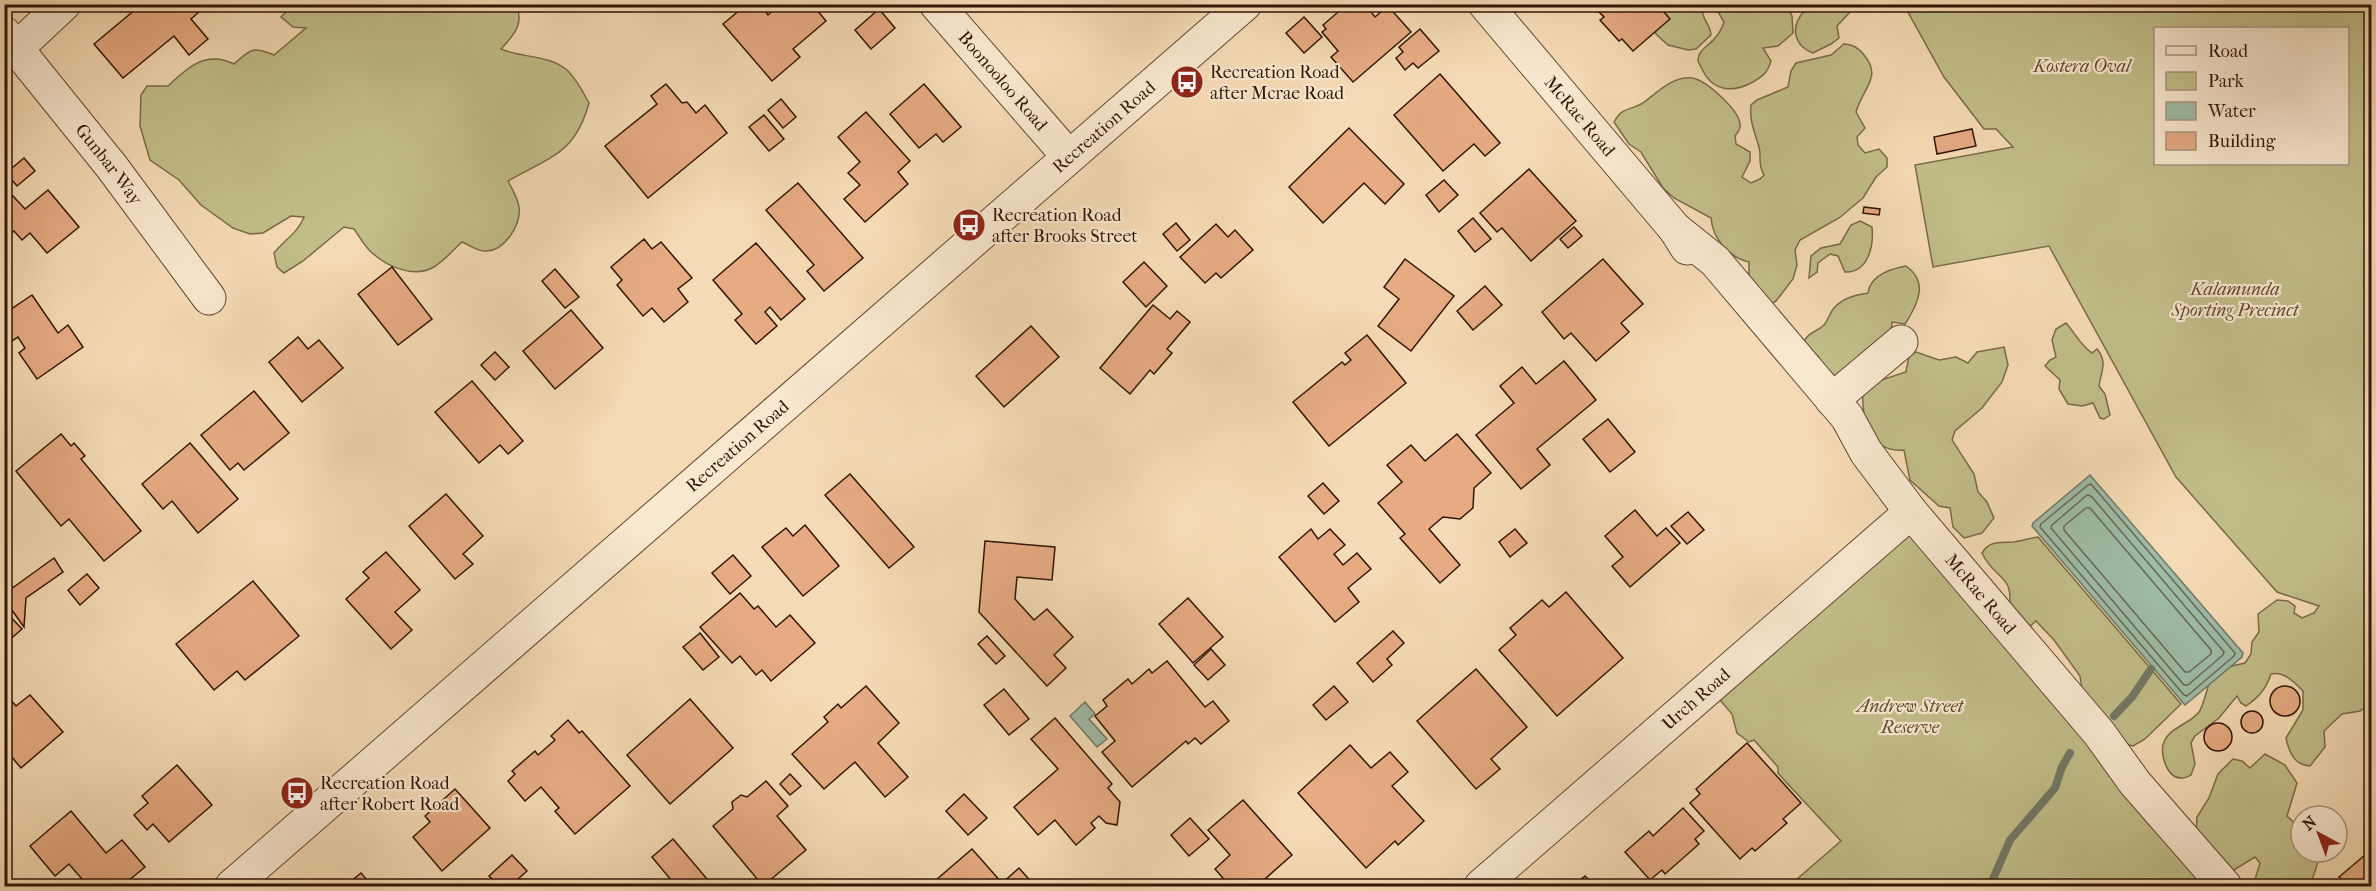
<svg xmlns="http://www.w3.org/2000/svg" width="2376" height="891" viewBox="0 0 2376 891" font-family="'IM FELL French Canon',serif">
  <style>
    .green { fill: #c1be8a; stroke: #7a6a48; stroke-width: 1.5; fill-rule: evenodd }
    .water { fill: #9ebca7; stroke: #737967; stroke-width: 1.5 }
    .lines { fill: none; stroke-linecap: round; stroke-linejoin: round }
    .shore { stroke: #686857; stroke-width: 1.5 }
    .stream { stroke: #737967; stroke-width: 8 }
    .building { fill: #e6ab83; stroke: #331507; stroke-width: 1.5 }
    .minor-casing { stroke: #644632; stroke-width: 35 }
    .minor { stroke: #f8e8cf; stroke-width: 33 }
    .labels { text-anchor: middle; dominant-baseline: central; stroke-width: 4.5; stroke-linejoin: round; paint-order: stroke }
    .park-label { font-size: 18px; font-style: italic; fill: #5e482e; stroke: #f8e8cf }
    .poi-label { font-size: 18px; fill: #331507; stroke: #f8e8cf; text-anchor: start }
    .street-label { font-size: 18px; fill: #331507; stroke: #f8e8cf }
  </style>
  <rect width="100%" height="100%" fill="#f5dbb5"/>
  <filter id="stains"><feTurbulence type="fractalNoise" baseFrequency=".00333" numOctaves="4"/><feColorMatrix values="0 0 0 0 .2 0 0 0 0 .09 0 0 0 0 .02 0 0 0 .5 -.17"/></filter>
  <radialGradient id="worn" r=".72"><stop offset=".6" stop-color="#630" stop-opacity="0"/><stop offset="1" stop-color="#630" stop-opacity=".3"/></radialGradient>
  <!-- green -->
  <g class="green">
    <path d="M516 5C525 24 513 36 501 49 522 58 551 55 568 71 577 80 583 92 589 103 575 154 550 157 508 181 512 189 518 198 519 207 522 225 503 253 484 251 477 251 469 245 462 242 453 250 444 261 434 267 413 279 386 266 370 251 364 245 359 236 354 229L344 227 303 261 284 273 277 267 274 253C284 240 298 233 304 217L291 216 263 233 250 234 233 228 201 205 179 180 150 160 140 126 141 95 147 86H168C188 67 206 50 234 64 251 49 252 46 274 55L306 28 293 27 281 17 288 10 286 5Z"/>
    <path d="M1647 5H1703C1699 17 1711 24 1711 35L1696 49 1688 50 1668 45 1656 34Z"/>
    <path d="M1714 5H1787L1792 16 1793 33 1778 46 1763 48 1771 61C1768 72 1763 76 1753 82 1733 93 1713 92 1702 69 1701 66 1698 63 1698 60 1698 50 1710 45 1715 38 1719 34 1722 28 1724 22Z"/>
    <path d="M1812 5H1851V11L1837 26 1839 38 1831 44 1813 53C1796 47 1790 30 1801 15 1804 11 1809 8 1812 5Z"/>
    <path d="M1904 5H2371L2372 624H2369L2372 627 2371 703 2360 711 2342 714 2324 731 2325 747 2310 766C2294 765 2289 752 2286 738L2303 710V691C2294 682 2284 671 2271 674 2266 689 2259 697 2246 706L2241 703 2237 696 2219 718 2195 736 2191 743 2195 764 2191 775C2189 776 2186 778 2183 778 2167 780 2159 753 2164 742 2170 727 2190 724 2199 712 2204 705 2208 685 2211 676L2232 666 2245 663 2251 654 2252 642 2259 632 2258 614 2277 600 2288 601 2295 606 2294 613 2302 618 2314 613 2319 606 2277 592 2176 477 2049 246 1933 267 1915 165 2013 147 1996 129H1984L1944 77ZM2156 28H2348V164H2156Z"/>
    <path d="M1844 44C1853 44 1859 48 1864 55 1883 77 1862 89 1856 112L1865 128 1857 137 1858 145 1865 153 1879 149 1887 158V167L1876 177 1863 198 1839 218 1800 240 1795 250 1797 265 1793 279 1776 301 1768 306 1749 286V262C1728 257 1713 239 1711 218L1674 198 1663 188 1641 152 1629 144 1614 122C1623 106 1630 111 1643 103 1657 93 1672 76 1692 78 1706 80 1739 110 1740 124 1741 129 1738 132 1735 136L1736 144 1750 152V161L1742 177 1751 183 1760 179 1764 175C1757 162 1762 159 1759 147 1755 133 1749 120 1751 105L1757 100 1788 87 1791 71 1796 63 1831 55Z"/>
    <path d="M1860 221 1872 227C1874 246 1868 273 1845 272L1838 256 1830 254 1818 263 1817 272 1809 278 1811 256 1821 248 1840 244 1851 225Z"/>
    <path d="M1906 266C1929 282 1918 304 1905 324L1892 322 1891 332 1838 378C1830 373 1821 366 1818 356L1809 351 1803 343C1810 330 1816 333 1824 325 1828 320 1830 313 1834 308 1843 298 1855 295 1868 293 1870 276 1890 269 1906 266Z"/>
    <path d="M2066 323C2075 333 2081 346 2092 353L2097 349C2108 362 2101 372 2099 386L2105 394 2110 415 2104 419 2100 418 2093 403 2082 406 2068 404 2059 389 2060 380 2045 366 2050 360 2056 357 2052 340 2056 329Z"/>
    <path d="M2004 347 2008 365 2002 382 1982 408 1955 431 1952 440 1974 474 1978 492 1987 502 1994 518 1982 533 1964 538 1953 527 1950 508 1939 506 1910 480 1904 450C1867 453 1861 415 1863 386L1906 372 1909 356 1916 352 1939 360 1956 357 1968 363 1977 352Z"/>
    <path d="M1911 512 2225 886H1789L1841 841 1786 782 1778 773V767L1754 740 1749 742 1737 733 1732 714 1709 687Z"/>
    <path d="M2038 537 2181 704 2145 739 2133 746 2122 743 2083 696 2080 676 2054 640 2036 621 2028 628 2009 611C2015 573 1995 581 1982 553 1990 540 2000 543 2013 542 2021 541 2030 538 2038 537Z"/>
    <path d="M2265 754 2285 765 2297 783 2287 816 2301 829V852H2318V862L2310 886H2253L2260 863 2255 857 2229 873 2196 836 2197 817 2209 798 2218 774 2233 759 2242 761 2250 768Z"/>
  </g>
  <!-- water -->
  <g class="water">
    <path d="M2090 475 2243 653 2242 657 2185 705 2032 526 2033 523Z"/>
    <path d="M1085 702 1095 714 1089 719 1107 739 1097 747 1070 716Z"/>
  </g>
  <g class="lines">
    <!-- shore -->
    <g class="shore">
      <path d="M2091 484 2235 653 2234 656 2187 696 2184 695 2040 527 2041 524 2088 485Z"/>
      <path d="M2087 495 2091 496 2224 652 2223 655 2188 685H2184L2051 528 2052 525Z"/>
      <path d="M2086 508H2090L2211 650V654L2189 672H2185L2064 530V526Z"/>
    </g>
    <!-- stream -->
    <g class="stream">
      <path d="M2114 716 2132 697 2151 669"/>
      <path d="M1990 886 2010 840 2055 788 2062 767 2070 753"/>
    </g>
  </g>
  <!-- building -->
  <g class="building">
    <path d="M142 4H208L191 19 208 39 189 55 174 36 123 78 94 44Z"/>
    <path d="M747 4H760L768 15 780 4H812L826 21 793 49 800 57 772 81 723 24Z"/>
    <path d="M1359 4H1365L1375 17 1388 6 1411 32 1353 82 1331 57 1338 51 1322 32 1326 29 1323 25 1345 6 1350 12Z"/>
    <path d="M1657 4 1670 19 1633 51 1622 39 1619 41 1600 20 1604 17 1592 5Z"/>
    <path d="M879 9 895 28 871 49 855 30Z"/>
    <path d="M1304 17 1322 37 1304 53 1286 33Z"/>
    <path d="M1420 29 1439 51 1418 68 1413 63 1405 70 1396 58 1403 52 1399 47Z"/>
    <path d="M1440 74 1500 143 1485 156 1474 144 1443 171 1394 115Z"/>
    <path d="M666 84 682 103 687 102 696 113 705 105 727 133 648 198 605 146 657 104 651 96Z"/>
    <path d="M924 84 961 127 943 142 936 134 919 148 890 114Z"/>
    <path d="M781 99 796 117 783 128 768 110Z"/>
    <path d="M866 112 910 161 898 172 908 184 865 222 844 199 860 185 848 173 860 162 838 137Z"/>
    <path d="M764 115 784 139 769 151 749 127Z"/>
    <path d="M1349 128 1404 184 1385 204 1364 183 1323 223 1289 187Z"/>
    <path d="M1972 129 1976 146 1937 154 1934 137Z"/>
    <path d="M24 158 35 171 17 186 6 173Z"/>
    <path d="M1529 169 1576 221 1531 261 1502 228 1497 232 1480 213Z"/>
    <path d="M1444 180 1458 195 1439 212 1426 195Z"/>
    <path d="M798 183 863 258 824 291 807 271 814 265 766 210Z"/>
    <path d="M48 190 79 227 47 253 30 233 22 240 14 231 4 239V203L13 196 25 209Z"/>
    <path d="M1864 207 1880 209 1879 215 1863 213Z"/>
    <path d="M1473 218 1491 239 1475 252 1458 231Z"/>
    <path d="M1176 223 1190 240 1177 251 1163 234Z"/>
    <path d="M1216 224 1228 237 1235 230 1253 250 1221 278 1216 273 1205 283 1180 257Z"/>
    <path d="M1574 227 1582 236 1568 248 1560 239Z"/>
    <path d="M644 239 652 249 661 242 692 278 678 289 688 302 664 322 652 308 643 316 617 285 622 280 611 267Z"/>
    <path d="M756 243 805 299 781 320 770 307 765 312 777 326 756 344 735 320 742 314 713 280Z"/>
    <path d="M1405 259 1454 296 1411 351 1378 326 1399 299 1384 287Z"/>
    <path d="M1603 259 1643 304 1621 323 1629 332 1596 361 1571 333 1564 339 1542 312Z"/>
    <path d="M1144 262 1167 286 1146 307 1123 282Z"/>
    <path d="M392 267 432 319 398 345 358 294Z"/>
    <path d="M555 269 579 297 565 308 542 281Z"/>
    <path d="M1485 286 1502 305 1473 330 1457 311Z"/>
    <path d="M32 295 58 333 68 325 83 347 37 379 19 353 25 348 18 337 4 346V314Z"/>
    <path d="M1153 305 1170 319 1177 311 1190 322 1167 349 1172 353 1154 374 1150 370 1130 394 1100 368Z"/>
    <path d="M571 310 603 348 555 389 523 351Z"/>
    <path d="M1031 326 1059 357 1004 407 976 376Z"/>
    <path d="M1367 335 1406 383 1329 446 1293 402 1342 362 1345 365 1351 360 1345 353Z"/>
    <path d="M298 337 308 349 319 340 343 368 302 402 269 362Z"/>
    <path d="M495 352 509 367 495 380 481 365Z"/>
    <path d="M1564 361 1596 400 1537 449 1550 465 1521 489 1476 435 1514 403 1500 386 1522 367 1536 384Z"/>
    <path d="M472 381 523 441 508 454 500 445 479 463 435 412Z"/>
    <path d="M254 391 289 433 244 470 238 463 230 470 201 435Z"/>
    <path d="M1608 419 1635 452 1610 472 1583 439Z"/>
    <path d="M61 434 71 446 74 443 85 456 81 459 141 531 104 561 69 519 61 526 16 471Z"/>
    <path d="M1457 434 1491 473 1474 488 1473 508 1460 519 1443 517 1429 529 1460 565 1440 583 1400 538 1405 534 1378 503 1402 482 1387 465 1411 445 1425 461Z"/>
    <path d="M190 443 238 499 198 533 172 501 163 509 142 484Z"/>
    <path d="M850 474 914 547 889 568 825 495Z"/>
    <path d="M1323 483 1339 501 1324 514 1308 496Z"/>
    <path d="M446 494 483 536 463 554 473 564 455 579 409 526Z"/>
    <path d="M1635 510 1657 536 1666 528 1680 543 1630 587 1612 566 1623 557 1605 536Z"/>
    <path d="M1688 512 1704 530 1687 544 1671 526Z"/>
    <path d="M805 525 839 566 803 596 762 547 786 528 793 536Z"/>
    <path d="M1311 529 1318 539 1330 529 1345 545 1334 554 1343 565 1357 553 1371 569 1348 588 1359 602 1335 622 1279 557Z"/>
    <path d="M1515 529 1527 543 1510 557 1499 542Z"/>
    <path d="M985 541 1055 547 1052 580 1017 577 1015 599 1034 620 1047 609 1073 637 1054 655 1066 668 1047 686 979 612Z"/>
    <path d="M386 552 420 590 395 612 412 630 391 649 346 599 369 578 363 572Z"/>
    <path d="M733 555 751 576 730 594 712 573Z"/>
    <path d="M54 558 63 572 26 598 24 627 4 599V579L11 589Z"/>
    <path d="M87 574 99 588 80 605 68 590Z"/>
    <path d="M253 581 299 636 245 680 237 671 214 690 176 644Z"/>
    <path d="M1566 592 1623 658 1557 716 1499 650 1516 635 1510 628 1542 600 1549 607Z"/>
    <path d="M740 593 754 609 758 606 776 627 790 615 815 643 771 681 762 670 756 675 740 656 732 663 700 627Z"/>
    <path d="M1188 598 1223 637 1193 663 1159 624Z"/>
    <path d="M4 610 22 629 5 644 10 650 4 655Z"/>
    <path d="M1393 631 1404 643 1387 659 1392 665 1373 682 1357 663Z"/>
    <path d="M700 633 719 657 703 670 683 647Z"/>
    <path d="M987 636 1005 656 996 664 978 644Z"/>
    <path d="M1211 649 1225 665 1208 680 1194 665Z"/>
    <path d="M1167 661 1205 707 1213 701 1229 721 1201 744 1195 738 1188 744 1186 741 1132 787 1102 752 1115 741 1095 716 1107 706 1103 700 1128 679 1132 684 1149 669 1152 673Z"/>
    <path d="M1476 669 1527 727 1491 759 1500 769 1476 789 1417 721Z"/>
    <circle cx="2285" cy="701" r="15"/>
    <path d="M866 686 899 723 878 743 908 777 885 797 855 762 824 789 792 754 828 722 824 717 838 704 841 708Z"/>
    <path d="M1334 686 1348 702 1326 720 1313 705Z"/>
    <path d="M1004 689 1029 719 1009 735 984 705Z"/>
    <path d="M4 692 16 706 30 695 63 732 21 768 4 748Z"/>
    <path d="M690 699 733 748 670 804 627 755Z"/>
    <circle cx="2252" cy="722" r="11"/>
    <path d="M1055 718 1112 784 1108 788 1120 802 1117 825 1106 823 1099 816 1091 823 1095 828 1076 845 1055 820 1038 835 1014 807 1058 769 1031 739Z"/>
    <path d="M568 720 579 733 582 731 630 786 575 834 555 811 559 808 541 787 525 801 508 781 515 774 512 771 535 751 538 755 555 740 551 736Z"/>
    <circle cx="2218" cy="737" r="14"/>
    <path d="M1747 743 1801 803 1783 819 1787 823 1755 851 1752 848 1740 859 1690 803 1700 794 1696 789Z"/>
    <path d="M1350 745 1371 768 1390 752 1408 772 1392 786 1424 821 1398 845 1395 841 1366 868 1298 793Z"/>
    <path d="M177 765 212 805 169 842 153 824 147 830 134 815 148 803 142 796Z"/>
    <path d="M790 774 801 786 790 795 780 784Z"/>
    <path d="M766 781 788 806 777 816 806 850 763 886 713 826 733 809 732 802 741 795 747 797Z"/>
    <path d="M455 789 490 828 442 871 413 837 430 822 425 816Z"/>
    <path d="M964 794 987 818 968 835 946 811Z"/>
    <path d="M1243 800 1292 855 1257 886H1230L1215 869 1230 855 1208 830Z"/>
    <path d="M1683 808 1704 831 1695 839 1699 844 1665 874 1662 870 1650 880 1625 852 1649 831 1653 836Z"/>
    <path d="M71 811 106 853 122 840 145 867 122 886H88L69 864 55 876 30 846Z"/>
    <path d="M1190 818 1209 839 1189 856 1171 835Z"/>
    <path d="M673 839 713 886H665L672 881 652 857Z"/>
    <path d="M972 849 1002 883 1019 868 1035 886H929Z"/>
    <path d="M2372 849V886H2347L2339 877Z"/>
    <path d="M512 855 527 871 510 886H499L489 876Z"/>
    <path d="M361 873 372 886H345Z"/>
    <path d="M1585 876 1595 886 1600 882 1604 886H1573Z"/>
  </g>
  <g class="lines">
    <defs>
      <g id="minor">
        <path id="s1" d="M936 4 1069 157"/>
        <path id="s2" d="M1485 4 1675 229 1687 248"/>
        <path id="s3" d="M4 33 112 167 209 298"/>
        <path d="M17 48 64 4"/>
        <path id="s4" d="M1675 229 1715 261 1847 417 1866 452 1911 512 2099 733 2135 783 2225 886"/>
        <path d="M1832 400 1901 342"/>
        <path id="s5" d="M232 886 1245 4"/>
        <path id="s6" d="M1481 886 1911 512"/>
      </g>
    </defs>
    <!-- minor casing -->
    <use href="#minor" class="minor-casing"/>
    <!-- minor -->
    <use href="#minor" class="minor"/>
  </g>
  <!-- icons -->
  <defs>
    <symbol id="bus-disc" viewBox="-11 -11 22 22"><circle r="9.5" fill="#8f2418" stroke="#f8e8cf"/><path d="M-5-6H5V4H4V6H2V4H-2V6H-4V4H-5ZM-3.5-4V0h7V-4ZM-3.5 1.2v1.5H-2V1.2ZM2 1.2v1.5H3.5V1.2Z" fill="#fff"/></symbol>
  </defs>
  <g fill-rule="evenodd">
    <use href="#bus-disc" x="1168" y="63" width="38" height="38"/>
    <use href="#bus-disc" x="950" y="206" width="38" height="38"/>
    <use href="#bus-disc" x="278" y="774" width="38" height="38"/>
  </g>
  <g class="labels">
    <!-- park labels -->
    <g class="park-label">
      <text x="2082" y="66">Kostera Oval</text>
      <text x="2235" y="289">Kalamunda<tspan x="2235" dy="21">Sporting Precinct</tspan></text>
      <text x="1910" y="706">Andrew Street<tspan x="1910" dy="21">Reserve</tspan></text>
    </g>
    <!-- poi labels -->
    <g class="poi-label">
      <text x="1210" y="72">Recreation Road<tspan x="1210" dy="21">after Mcrae Road</tspan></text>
      <text x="992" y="215">Recreation Road<tspan x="992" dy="21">after Brooks Street</tspan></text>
      <text x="320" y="783">Recreation Road<tspan x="320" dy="21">after Robert Road</tspan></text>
    </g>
    <!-- street labels -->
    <g class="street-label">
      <text stroke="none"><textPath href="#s1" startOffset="102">Boonooloo Road</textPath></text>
      <text stroke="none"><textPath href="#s2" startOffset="147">McRae Road</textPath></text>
      <text stroke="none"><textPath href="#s5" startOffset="1156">Recreation Road</textPath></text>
      <text stroke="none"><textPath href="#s3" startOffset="168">Gunbar Way</textPath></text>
      <text stroke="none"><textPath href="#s5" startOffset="670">Recreation Road</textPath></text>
      <text stroke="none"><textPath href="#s4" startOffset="478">McRae Road</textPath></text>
      <text stroke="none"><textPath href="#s6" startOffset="285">Urch Road</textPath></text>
    </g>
  </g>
  <!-- margin -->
  <rect width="2376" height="891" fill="none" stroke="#f5dbb5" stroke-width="24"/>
  <rect x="6" y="6" width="2364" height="879" fill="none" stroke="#331507" stroke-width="3"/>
  <rect x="12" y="12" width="2352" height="867" fill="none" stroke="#331507" stroke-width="1.5"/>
  <!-- legend -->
  <rect x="2154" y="27" width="195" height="138" fill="#f8e8cf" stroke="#a9947f" stroke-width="1.5"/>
  <rect x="2166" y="46" width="30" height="9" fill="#f8e8cf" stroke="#a9947f" stroke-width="1.5"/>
  <text x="2208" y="57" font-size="18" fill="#331507">Road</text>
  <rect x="2166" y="72" width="30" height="18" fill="#c1be8a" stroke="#a9947f" stroke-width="1.5"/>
  <text x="2208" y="87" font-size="18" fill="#331507">Park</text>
  <rect x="2166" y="102" width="30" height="18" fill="#9ebca7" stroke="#a9947f" stroke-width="1.5"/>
  <text x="2208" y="117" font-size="18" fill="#331507">Water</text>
  <rect x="2166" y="132" width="30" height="18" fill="#e6ab83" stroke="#a9947f" stroke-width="1.5"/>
  <text x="2208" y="147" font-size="18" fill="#331507">Building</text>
  <!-- north arrow -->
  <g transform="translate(2319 834) rotate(319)"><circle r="28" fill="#f8e8cf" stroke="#a9947f" stroke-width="1.5"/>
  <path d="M0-4.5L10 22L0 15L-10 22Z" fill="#8f2418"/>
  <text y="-9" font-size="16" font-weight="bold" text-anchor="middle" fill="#331507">N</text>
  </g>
  <rect width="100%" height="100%" filter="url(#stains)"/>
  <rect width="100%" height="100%" fill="url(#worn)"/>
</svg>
